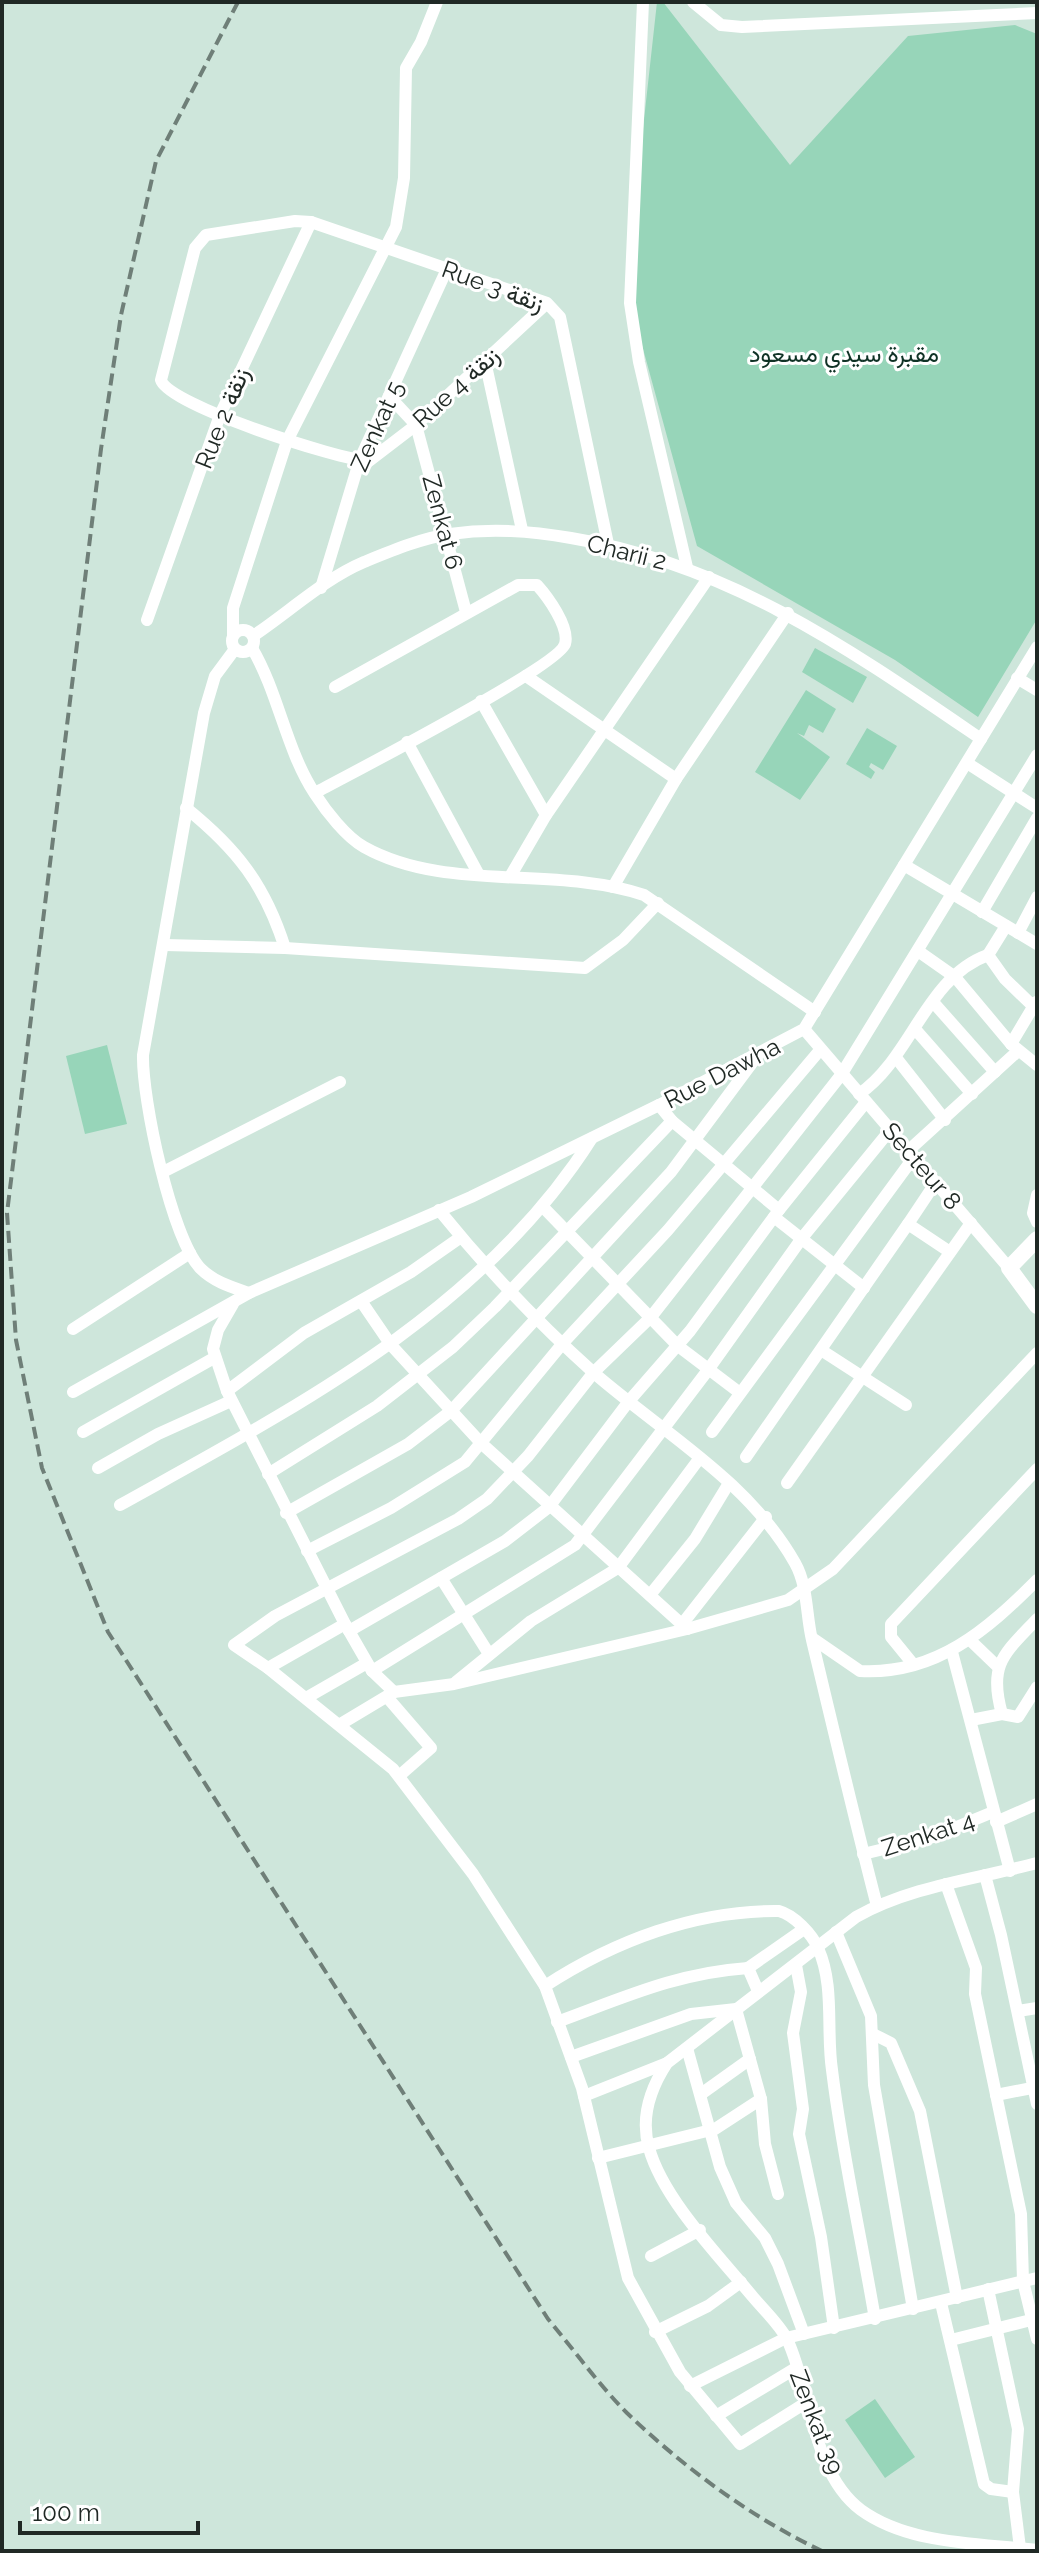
<svg xmlns="http://www.w3.org/2000/svg" width="1039" height="2553" viewBox="0 0 1039 2553" font-family="Raleway,Vazirmatn,sans-serif">
  <style>
    .green { fill: #97d5b9 }
    .lines { fill: none; stroke-linecap: round; stroke-linejoin: round }
    .minor { stroke: #fff; stroke-width: 12 }
    .tertiary { stroke: #fff; stroke-width: 16 }
    .rail { stroke: #6f7f78; stroke-width: 4; stroke-dasharray: 12 6; stroke-linecap: butt }
    .labels { text-anchor: middle; dominant-baseline: central; stroke-width: 6; stroke-linejoin: round; paint-order: stroke }
    .street-label { font-size: 24px; fill: #202925; stroke: #fff }
    .park-label { font-size: 24px; fill: #103326; stroke: #fff }
  </style>
  <rect width="100%" height="100%" fill="#cee6db"/>
  <!-- green -->
  <g class="green">
    <path d="M657 2H663L790 165 908 36 1015 25 1037 34V619L978 717 895 660 697 546 631 305 639 165Z"/>
    <path d="M815 648 867 677 853 703 802 672Z"/>
    <path d="M806 690 836 709 823 733 809 725 804 736 797 733 830 757 800 800 755 772Z"/>
    <path d="M867 728 897 746 883 770 871 763 869 767 875 772 871 779 846 764Z"/>
    <path d="M107 1045 127 1124 85 1134 66 1056Z"/>
    <path d="M875 2399 915 2457 885 2478 845 2420Z"/>
  </g>
  <g class="lines">
    <!-- minor -->
    <g class="minor">
      <path d="M643 2 630 303 639 362 687 567"/>
      <path d="M693 2 721 25 742 27 1037 13"/>
      <path d="M547 303 416 425 369 461C339 460 168 405 161 380L195 248 206 235 295 221 311 222 547 303 560 317 608 544"/>
      <path d="M485 361 522 530"/>
      <path d="M389 396 416 425 466 612"/>
      <path d="M321 588 360 459 447 269"/>
      <path d="M147 620 220 415 311 222"/>
      <circle cx="243" cy="641" r="11"/>
      <path d="M233 636V608L287 441 396 227 404 178 406 68 421 42 437 2"/>
      <path d="M253 636C289 612 324 579 364 562 391 551 422 538 450 534 492 528 530 531 571 538 729 564 851 650 981 739"/>
      <path d="M252 648C279 694 286 750 315 794 326 811 346 837 364 847 446 893 555 865 644 895L815 1012"/>
      <path d="M235 649 215 676 204 713 143 1055C142 1099 171 1236 200 1268 214 1282 231 1287 249 1293"/>
      <path d="M526 676 676 779"/>
      <path d="M1017 678 1037 690"/>
      <path d="M481 701 546 815"/>
      <path d="M407 742 479 875"/>
      <path d="M967 763 1037 808"/>
      <path d="M315 793C348 775 559 666 565 644 570 627 547 596 537 585H518L335 687"/>
      <path d="M186 808C237 849 265 885 285 948"/>
      <path d="M904 865 1037 944"/>
      <path d="M511 875 546 815 709 577"/>
      <path d="M613 887 676 779 788 613"/>
      <path d="M982 912 1037 818"/>
      <path d="M1006 926 988 955 1005 979 1034 1007"/>
      <path d="M1018 933 1037 897"/>
      <path d="M165 945 285 948 585 968 623 940 658 903"/>
      <path d="M918 951 955 977 1011 1044 1037 1065"/>
      <path d="M933 1002 995 1072"/>
      <path d="M804 1029 1009 1268"/>
      <path d="M915 1029 972 1094"/>
      <path d="M1011 1044 1036 1002"/>
      <path d="M897 1059 945 1120"/>
      <path d="M859 1094C911 1059 926 977 988 955"/>
      <path d="M672 1121 779 1210"/>
      <path d="M909 1150 1018 1051"/>
      <path d="M163 1172 340 1082"/>
      <path d="M1037 1195 1033 1213 1037 1222"/>
      <path d="M542 1206 678 1346 740 1393"/>
      <path d="M439 1210C486 1268 538 1323 594 1373 663 1433 749 1481 795 1563 808 1586 806 1615 812 1640 833 1728 854 1817 877 1906"/>
      <path d="M774 1217 864 1288"/>
      <path d="M908 1224 936 1182"/>
      <path d="M361 1301 391 1345 481 1443 687 1629"/>
      <path d="M233 1304 218 1330 213 1349 227 1391 345 1624 372 1671 394 1692"/>
      <path d="M73 1329 190 1253"/>
      <path d="M821 1350 906 1405"/>
      <path d="M227 1391 304 1333 411 1272 461 1237"/>
      <path d="M73 1392 249 1293 471 1197 659 1105 804 1029 1037 647"/>
      <path d="M83 1432 214 1358"/>
      <path d="M712 1432 914 1157"/>
      <path d="M746 1457 908 1224 950 1252"/>
      <path d="M98 1468 158 1434 231 1401"/>
      <path d="M268 1474 377 1406 453 1347 495 1307 672 1121 659 1105"/>
      <path d="M787 1483 971 1223"/>
      <path d="M120 1505C294 1408 482 1312 592 1138"/>
      <path d="M286 1513 408 1444 451 1411 671 1172 758 1055"/>
      <path d="M307 1551 391 1508 465 1462 563 1343 668 1230 820 1050"/>
      <path d="M441 1578 489 1654"/>
      <path d="M650 1595 695 1539 729 1483"/>
      <path d="M683 1623 766 1517"/>
      <path d="M349 1631 505 1541 549 1507 629 1401 690 1331 779 1210 866 1102"/>
      <path d="M812 1638 860 1671C936 1675 987 1630 1037 1580"/>
      <path d="M971 1641 997 1666"/>
      <path d="M952 1652 1010 1871"/>
      <path d="M913 1664 891 1637V1624L1037 1469"/>
      <path d="M268 1668 345 1624"/>
      <path d="M372 1671 575 1545 708 1370 802 1238 891 1129"/>
      <path d="M456 1682 531 1621 618 1568 699 1459"/>
      <path d="M387 1697 431 1748 399 1776"/>
      <path d="M306 1698 367 1663"/>
      <path d="M1002 1714C988 1664 1004 1654 1037 1619"/>
      <path d="M971 1720 1002 1714 1018 1717 1037 1687"/>
      <path d="M339 1725 394 1692 454 1684 687 1629 788 1600 833 1569 1037 1353"/>
      <path d="M996 1822 1037 1804"/>
      <path d="M863 1854 930 1838 993 1812"/>
      <path d="M1037 1863C977 1879 911 1886 856 1917L667 2063C650 2089 640 2117 649 2148 663 2199 719 2256 753 2297 764 2310 779 2324 787 2339 812 2392 811 2472 861 2510 909 2545 981 2543 1037 2550"/>
      <path d="M985 1875 1001 1935 1037 2104"/>
      <path d="M946 1884 976 1968 975 1994 1021 2214 1023 2281 1037 2339"/>
      <path d="M836 1932 871 2016 874 2085 913 2309"/>
      <path d="M796 1965 801 1992 793 2033 803 2109 799 2134 821 2237 834 2328"/>
      <path d="M748 1968 804 1929"/>
      <path d="M545 1986C614 1941 696 1910 779 1911 794 1915 812 1934 818 1948 835 1986 826 2030 832 2070 842 2153 861 2236 875 2319"/>
      <path d="M1018 2011 1037 2008"/>
      <path d="M557 2022C623 1998 676 1973 748 1968L758 1991"/>
      <path d="M873 2034 891 2043 920 2111 957 2298"/>
      <path d="M687 2048 720 2167 736 2203 765 2238 778 2264 804 2334"/>
      <path d="M571 2057 691 2014 736 2009 761 2099 765 2144 778 2194"/>
      <path d="M701 2094 750 2059"/>
      <path d="M996 2095 1037 2087"/>
      <path d="M584 2096 667 2063"/>
      <path d="M598 2158 715 2129 761 2099"/>
      <path d="M651 2256 700 2230"/>
      <path d="M988 2289 1018 2429 1013 2492 1020 2548"/>
      <path d="M941 2303 984 2484 991 2489 1013 2492"/>
      <path d="M655 2332 708 2306 741 2282"/>
      <path d="M951 2340 1031 2320"/>
      <path d="M690 2386 786 2338 1037 2278"/>
      <path d="M807 2402 740 2444 680 2372 628 2278 582 2088 545 1986 473 1874 393 1769 268 1668 234 1645 275 1616 458 1519 487 1499 528 1456 594 1372 651 1317 841 1075 1037 755"/>
      <path d="M716 2416 796 2368"/>
    </g>
    <!-- tertiary -->
    <path class="tertiary" d="M1037 1239 1009 1268 1037 1306"/>
    <!-- rail -->
    <path class="rail" d="M238 2 156 161 121 315 101 449 7 1213 16 1340 42 1468 108 1632 548 2319C574 2350 599 2385 627 2413 683 2467 752 2518 822 2551"/>
  </g>
  <g class="labels">
    <!-- street labels -->
    <g class="street-label">
      <text transform="translate(493 286) rotate(20)">Rue 3 زنقة</text>
      <text transform="translate(456 387) rotate(-42)">Rue 4 زنقة</text>
      <text transform="translate(222 418) rotate(-68)">Rue 2 زنقة</text>
      <text transform="translate(377 426) rotate(-66)">Zenkat 5</text>
      <text transform="translate(443 522) rotate(75)">Zenkat 6</text>
      <text transform="translate(627 552) rotate(14)">Charii 2</text>
      <text transform="translate(722 1073) rotate(-27)">Rue Dawha</text>
      <text transform="translate(922 1166) rotate(49)">Secteur 8</text>
      <text transform="translate(928 1834) rotate(-18)">Zenkat 4</text>
      <text transform="translate(817 2422) rotate(69)">Zenkat 39</text>
    </g>
    <!-- park labels -->
    <g class="park-label">
      <text x="844" y="353">مقبرة سيدي مسعود</text>
    </g>
  </g>
  <!-- border -->
  <rect width="1039" height="2553" fill="none" stroke="#202925" stroke-width="8"/>
  <!-- scale -->
  <path d="M20 2521v12h178v-12" fill="none" stroke="#202925" stroke-width="4"/>
  <text x="32" y="2521" font-size="24" fill="#202925" stroke="#ffffff" stroke-width="6" paint-order="stroke">100 m</text>
</svg>
